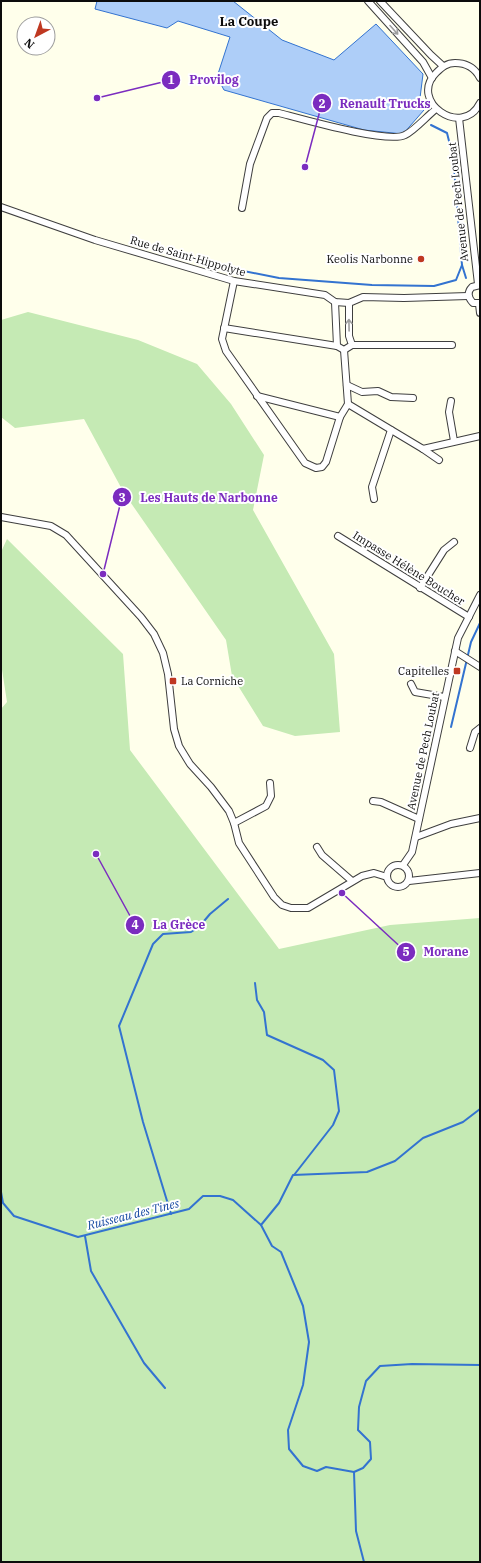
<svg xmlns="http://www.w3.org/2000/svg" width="481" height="1563" viewBox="0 0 481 1563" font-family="'IBM Plex Serif',serif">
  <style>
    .green { fill: #c5eab4 }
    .water { fill: #aecef8; stroke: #3373d0 }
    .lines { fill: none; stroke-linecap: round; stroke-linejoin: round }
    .stream { stroke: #3373d0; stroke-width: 2 }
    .street-casing { stroke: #3f3f3f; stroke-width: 8 }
    .street { stroke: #fff; stroke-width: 6 }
    .oneway { stroke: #9e9e9e }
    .poi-dot { fill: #bf3821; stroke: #fff; stroke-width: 1.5 }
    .labels { text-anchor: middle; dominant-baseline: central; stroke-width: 4; stroke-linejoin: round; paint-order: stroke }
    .street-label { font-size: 11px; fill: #0c0c0c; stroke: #fff }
    .poi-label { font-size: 11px; fill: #0c0c0c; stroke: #fff; text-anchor: end }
    .water-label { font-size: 12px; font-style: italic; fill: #1347a0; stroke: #fff }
    .quarter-label { font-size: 13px; font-weight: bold; fill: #0c0c0c; stroke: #fff }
    .leader { fill: none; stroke: #7b2cbf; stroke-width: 1.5 }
    .callout-dot { fill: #7b2cbf; stroke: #fff; stroke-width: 1.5 }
    .mark-label { font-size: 12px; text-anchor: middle; font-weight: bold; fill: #fff }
    .callout-label { font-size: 12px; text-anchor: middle; font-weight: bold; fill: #7b2cbf; stroke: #fff; stroke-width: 4; stroke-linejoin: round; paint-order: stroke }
  </style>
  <rect width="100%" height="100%" fill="#ffffeb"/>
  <!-- green -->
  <g class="green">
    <path d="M28 312 138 340 197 364 231 404 264 455 253 510 334 654 340 732 295 736 263 726 232 676 226 640 124 493 84 419 15 428 1 417V320Z"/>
    <path d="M7 539 123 654 130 750 279 949 390 925 480 918V1562H1V709L7 702 1 663V552Z"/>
  </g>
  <!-- water -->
  <path class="water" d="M97 1H233L282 40 334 60 376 24 423 74 420 98 424 110 403 134 364 130 224 90 217 77 230 37 178 21 167 28 95 9Z"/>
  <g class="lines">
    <!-- stream -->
    <g class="stream">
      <path d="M431 125 447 133 453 157 462 265 466 278"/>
      <path d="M219 266 279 278 372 285 434 286 456 280 462 265"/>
      <path d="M451 727 471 642 480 623"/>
      <path d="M255 983 257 1000 264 1012 267 1035 323 1060 334 1070 339 1111 333 1125 294 1175"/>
      <path d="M1 1192 3 1203 14 1216 78 1237 189 1209 203 1196H220L233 1200 261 1225 272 1246 281 1252 303 1306 309 1342 303 1385 288 1430 289 1449 303 1466 317 1471 326 1467 354 1472 363 1468 371 1459 370 1442 358 1430 359 1407 366 1381 380 1366 412 1364 480 1365"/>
      <path d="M171 1214 143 1122 119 1026 153 944 163 934 191 932 199 927 210 914 228 899"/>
      <path d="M261 1225 279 1203 293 1175 367 1172 395 1161 423 1138 463 1122 480 1109"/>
      <path d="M85 1236 91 1271 144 1363 165 1388"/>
      <path d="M354 1472 356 1531 364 1562"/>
    </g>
    <defs>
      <g id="street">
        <path d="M368 1 423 62 432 78"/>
        <path d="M380 1 431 55 443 66"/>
        <path d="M480 78C475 68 466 63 455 63 447 63 442 67 436 73 408 101 462 139 480 103"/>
        <path d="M459 118 478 284"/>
        <path d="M1 207 95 240 234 281 325 295 335 302 349 303 363 297 404 298 468 296"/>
        <path d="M242 208 250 164 267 118 272 113H279C302 119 388 144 405 135 414 131 427 116 436 109"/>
        <path d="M234 281 222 339 226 351 305 463 316 468 322 467 326 462 340 417 348 404"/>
        <path d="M480 285 472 287C467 292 468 298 473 303H480"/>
        <path d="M335 302 337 346 344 350 352 345 349 336V303"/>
        <path d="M479 304 480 313"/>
        <path d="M224 328 337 346"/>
        <path d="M352 345H452"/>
        <path d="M344 350 348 404"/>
        <path d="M347 385 362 392 378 391 391 397 413 398"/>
        <path d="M257 396 340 417"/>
        <path d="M451 401 449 412 454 441"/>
        <path d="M348 404 423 449 480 436"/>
        <path d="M423 449 439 460"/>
        <path d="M374 499 372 487 391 430"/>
        <path d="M1 517 51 526 66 535 141 617 154 634 163 653 168 674 174 729 179 746 190 764 211 787 229 811 234 823 239 843 274 897 282 905 291 908H308L362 876 374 873 387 877"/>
        <path d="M338 536 469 617"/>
        <path d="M420 588 444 550 454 542"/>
        <path d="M455 651 480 667"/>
        <path d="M411 684 415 692 444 697"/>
        <path d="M470 748 475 732 480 728"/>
        <path d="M373 801 381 802 419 819"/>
        <path d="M234 823 266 806 271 796 270 783"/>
        <path d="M416 837 451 824 480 818"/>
        <path d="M317 847 322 855 352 881"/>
        <circle cx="398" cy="876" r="11"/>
        <path d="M403 865 412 852 458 638 480 595"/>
        <path d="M409 881 480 873"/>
      </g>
    </defs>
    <!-- street casing -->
    <use href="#street" class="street-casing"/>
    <!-- street -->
    <use href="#street" class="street"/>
  </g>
  <!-- one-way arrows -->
  <defs><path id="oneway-shaft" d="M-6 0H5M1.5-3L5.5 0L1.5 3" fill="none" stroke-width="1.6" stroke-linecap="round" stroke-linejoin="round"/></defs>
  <g class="oneway">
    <use href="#oneway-shaft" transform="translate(394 30) rotate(48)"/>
    <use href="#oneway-shaft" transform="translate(349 325) rotate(-91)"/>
  </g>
  <!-- markers -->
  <g class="poi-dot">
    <circle cx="421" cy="259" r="4"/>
    <rect x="453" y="667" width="8" height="8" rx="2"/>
    <rect x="169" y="677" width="8" height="8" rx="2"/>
  </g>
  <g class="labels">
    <!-- street labels -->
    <g class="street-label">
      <text transform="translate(458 202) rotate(-96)">Avenue de Pech Loubat</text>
      <text transform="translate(188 256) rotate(16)">Rue de Saint-Hippolyte</text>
      <text transform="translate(409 568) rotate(32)">Impasse Hélène Boucher</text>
      <text transform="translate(423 751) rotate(-78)">Avenue de Pech Loubat</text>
    </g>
    <!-- poi labels -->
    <g class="poi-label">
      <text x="413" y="259">Keolis Narbonne</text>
      <text x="449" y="671">Capitelles</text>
      <text x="181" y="681" text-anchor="start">La Corniche</text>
    </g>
    <!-- water labels -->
    <g class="water-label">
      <text transform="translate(133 1214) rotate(-14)">Ruisseau des Tines</text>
    </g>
    <!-- quarter labels -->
    <g class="quarter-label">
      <text x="249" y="21">La Coupe</text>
    </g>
  </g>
  <!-- callouts -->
  <path class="leader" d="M97 98L171 80M305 167L322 103M103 574L122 497M96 854L135 925M342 893L406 952"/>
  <g class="callout-dot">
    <circle cx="97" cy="98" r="4"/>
    <circle cx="305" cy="167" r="4"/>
    <circle cx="103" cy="574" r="4"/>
    <circle cx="96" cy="854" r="4"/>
    <circle cx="342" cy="893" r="4"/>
    <circle cx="171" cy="80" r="10"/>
    <circle cx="322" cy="103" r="10"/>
    <circle cx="122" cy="497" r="10"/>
    <circle cx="135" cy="925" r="10"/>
    <circle cx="406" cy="952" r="10"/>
  </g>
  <g class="mark-label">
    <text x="171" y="84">1</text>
    <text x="322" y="108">2</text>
    <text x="122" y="502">3</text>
    <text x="135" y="929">4</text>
    <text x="406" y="956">5</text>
  </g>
  <g class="callout-label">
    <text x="214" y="84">Provilog</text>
    <text x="385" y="108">Renault Trucks</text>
    <text x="209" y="502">Les Hauts de Narbonne</text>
    <text x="179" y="929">La Grèce</text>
    <text x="446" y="956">Morane</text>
  </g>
  <!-- border -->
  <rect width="481" height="1563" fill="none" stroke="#0c0c0c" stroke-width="4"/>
  <!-- north arrow -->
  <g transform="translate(36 36) rotate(221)"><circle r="19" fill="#ffffff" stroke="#9e9e9e"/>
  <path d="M0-3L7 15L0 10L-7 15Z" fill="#bf3821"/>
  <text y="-6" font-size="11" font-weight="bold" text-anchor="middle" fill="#0c0c0c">N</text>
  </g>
</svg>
